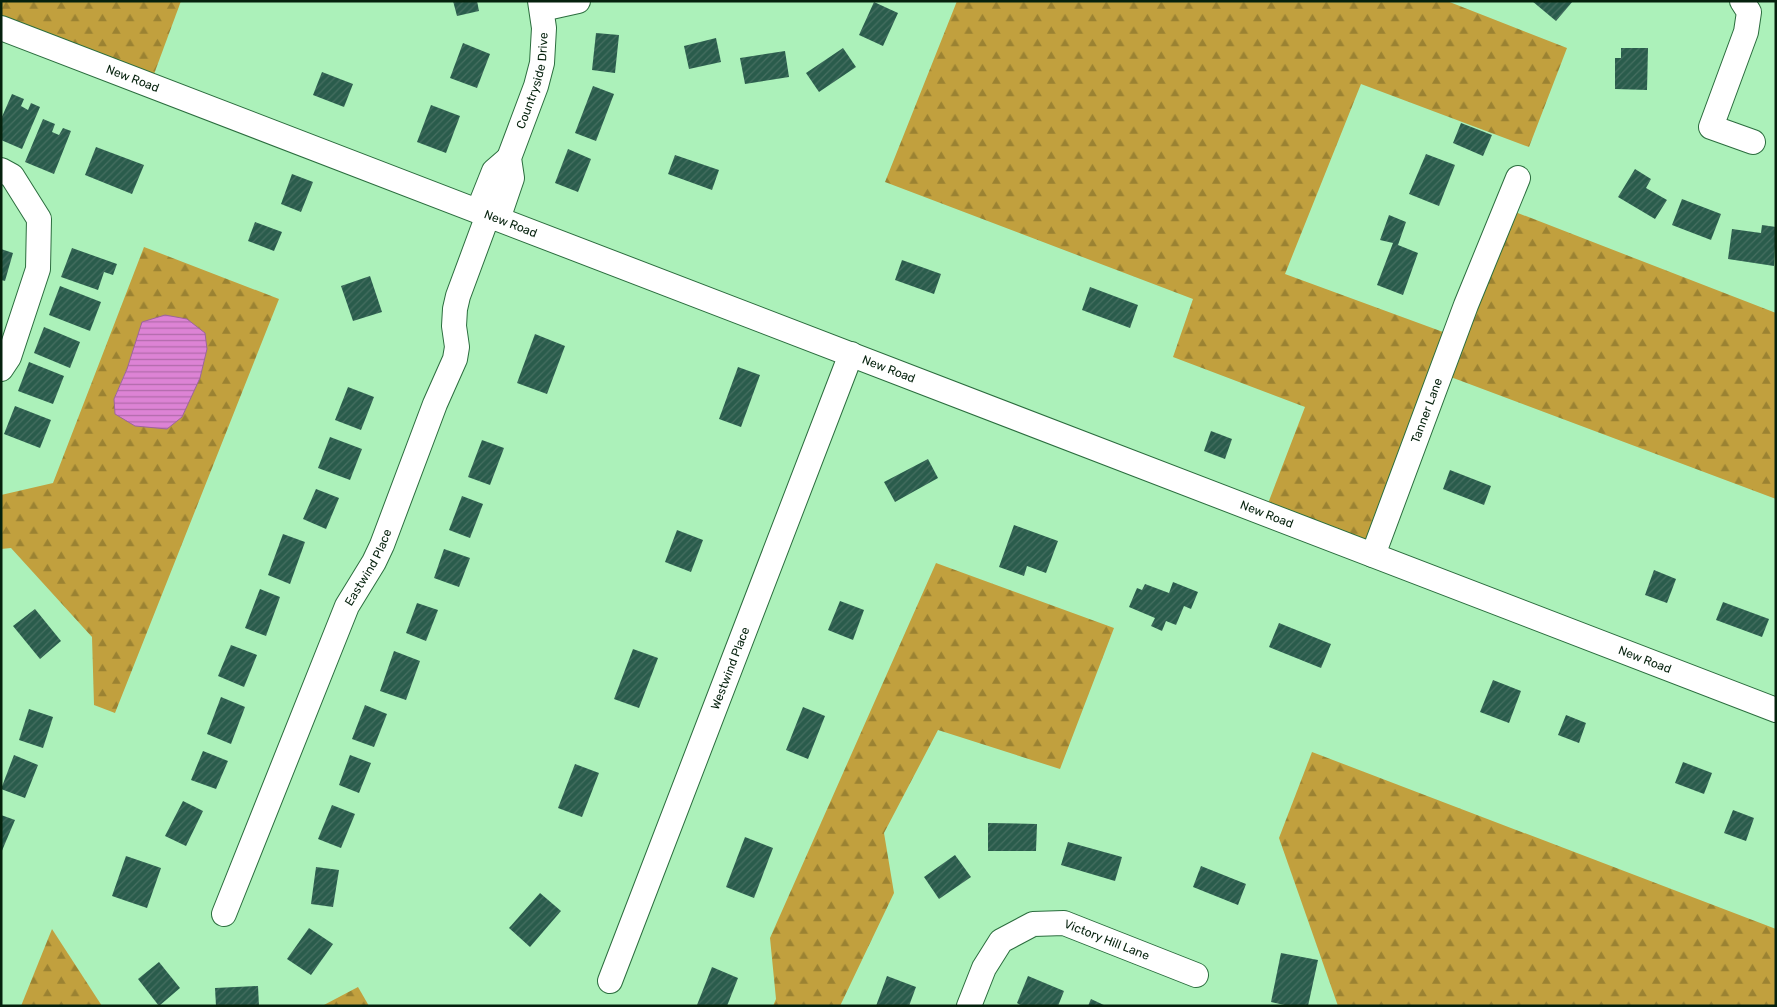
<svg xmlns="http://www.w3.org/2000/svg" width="1777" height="1007" viewBox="0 0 1777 1007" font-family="Rubik,sans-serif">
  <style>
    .forest { fill: url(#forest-firs); fill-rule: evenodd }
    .water { fill: url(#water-rules); stroke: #9c6699 }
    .building { fill: url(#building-hatch) }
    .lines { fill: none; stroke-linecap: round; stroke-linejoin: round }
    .minor-casing { stroke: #2b6d3e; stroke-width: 26 }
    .minor { stroke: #fff; stroke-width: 24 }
    .labels { text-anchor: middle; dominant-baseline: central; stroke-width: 5; stroke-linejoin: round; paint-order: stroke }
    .street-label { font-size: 12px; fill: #05210d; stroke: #b9fec7 }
  </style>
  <defs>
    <pattern id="forest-firs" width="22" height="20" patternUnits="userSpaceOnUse" patternTransform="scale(1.25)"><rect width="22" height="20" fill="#c1a03e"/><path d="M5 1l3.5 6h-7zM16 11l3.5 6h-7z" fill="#9b8232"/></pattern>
    <pattern id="water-rules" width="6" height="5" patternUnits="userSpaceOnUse" patternTransform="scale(1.25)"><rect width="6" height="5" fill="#dd83d5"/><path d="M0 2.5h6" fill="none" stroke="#b16bab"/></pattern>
    <pattern id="building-hatch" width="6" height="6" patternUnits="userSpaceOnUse" patternTransform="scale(1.25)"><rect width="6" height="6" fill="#2a5c4c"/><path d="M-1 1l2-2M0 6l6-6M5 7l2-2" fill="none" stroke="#466f61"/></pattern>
  </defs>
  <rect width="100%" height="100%" fill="#acf1ba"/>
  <!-- forest -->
  <g class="forest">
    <path d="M1 1H181L150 85 1 28Z"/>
    <path d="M957 1H1447L1567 48 1529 147 1361 84 1285 274 1454 336 1505 208 1776 313V499L1440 373 1373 555 1264 514 1305 407 1173 357 1193 299 885 182Z"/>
    <path d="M144 247 279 299 115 713 94 705 92 637 11 548 1 549V495L53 483ZM205 333 114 399 127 369Z"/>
    <path d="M936 563 1114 628 1060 769 938 730 884 833 894 893 840 1006H773L776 999 770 938Z"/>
    <path d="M1312 752 1776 929V1006H1338L1279 838Z"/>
    <path d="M52 929 102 1006H21Z"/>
    <path d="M358 987 369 1006H322Z"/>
  </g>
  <!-- water -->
  <path class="water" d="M165 315 187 319 205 333 207 349 200 378 182 417 167 429 135 426 115 414 114 399 127 369 142 322Z"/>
  <!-- building -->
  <g class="building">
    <path d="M453 1H477L479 11 457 16Z"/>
    <path d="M1532 1H1573L1556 21Z"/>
    <path d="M874 2 898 13 883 46 859 35Z"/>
    <path d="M596 33 619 35 615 73 592 70Z"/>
    <path d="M716 38 721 62 689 69 684 46Z"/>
    <path d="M463 43 490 54 477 88 450 78Z"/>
    <path d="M843 48 856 67 819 92 806 73Z"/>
    <path d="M1621 48H1648L1647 90 1615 89V58H1621Z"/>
    <path d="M785 51 789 77 745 84 740 58Z"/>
    <path d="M322 72 353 84 344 107 313 95Z"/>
    <path d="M593 86 614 94 596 141 575 133Z"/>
    <path d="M12 94 24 99 21 106 28 110 31 103 40 107 22 149 1 140V119Z"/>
    <path d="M431 105 460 116 446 153 417 142Z"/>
    <path d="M43 119 55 124 52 132 59 135 63 128 71 131 54 174 25 162Z"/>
    <path d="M1461 123 1492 135 1483 156 1453 143Z"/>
    <path d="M96 147 144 165 132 194 85 175Z"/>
    <path d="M568 149 591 159 578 192 555 183Z"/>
    <path d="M1426 154 1455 165 1439 206 1409 194Z"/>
    <path d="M675 155 719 170 712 190 668 174Z"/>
    <path d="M1635 169 1651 179 1646 188 1667 200 1655 219 1618 197Z"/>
    <path d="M292 174 313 182 301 212 281 204Z"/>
    <path d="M1682 199 1721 214 1711 240 1672 225Z"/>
    <path d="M1389 215 1406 222 1398 245 1418 253 1403 295 1377 285 1393 243 1380 240Z"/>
    <path d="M255 222 282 232 274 251 248 241Z"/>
    <path d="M1762 225 1776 227 1774 266 1728 259 1732 229 1761 233Z"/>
    <path d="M72 248 117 264 113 275 104 272 98 290 61 277Z"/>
    <path d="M1 249 13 253 5 281 1 280Z"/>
    <path d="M902 260 941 274 934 294 895 280Z"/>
    <path d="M370 276 382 312 353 321 341 286Z"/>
    <path d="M60 286 101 302 90 331 49 315Z"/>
    <path d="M1090 287 1138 305 1130 328 1082 310Z"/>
    <path d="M44 327 80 342 70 368 34 353Z"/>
    <path d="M535 334 565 346 547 394 517 383Z"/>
    <path d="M29 362 64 376 53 404 18 391Z"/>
    <path d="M738 367 760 375 741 427 719 419Z"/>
    <path d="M348 387 374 397 361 430 335 420Z"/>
    <path d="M15 406 51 420 40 448 4 434Z"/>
    <path d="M1211 431 1232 439 1225 459 1204 451Z"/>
    <path d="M330 437 362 449 350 480 318 468Z"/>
    <path d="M482 440 504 448 490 485 468 477Z"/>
    <path d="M928 459 938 478 895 502 884 482Z"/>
    <path d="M1450 470 1491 486 1484 505 1443 489Z"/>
    <path d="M316 489 339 498 326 529 303 519Z"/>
    <path d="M462 496 483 504 470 538 449 530Z"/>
    <path d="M1014 525 1058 541 1046 573 1027 566 1024 576 999 567Z"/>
    <path d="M677 530 703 540 691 572 665 562Z"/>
    <path d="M283 534 305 542 290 584 268 575Z"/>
    <path d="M444 549 470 558 459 587 434 578Z"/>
    <path d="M1654 570 1676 579 1667 603 1645 595Z"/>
    <path d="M1173 582 1198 592 1191 609 1184 606 1176 625 1166 621 1162 631 1151 626 1155 618 1129 607 1137 588 1142 590 1145 584 1169 593Z"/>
    <path d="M260 589 280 597 266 636 245 628Z"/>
    <path d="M840 601 864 610 853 640 828 630Z"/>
    <path d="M1723 602 1769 619 1762 637 1716 620Z"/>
    <path d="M417 603 438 610 426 641 406 633Z"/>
    <path d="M35 609 61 641 40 659 13 626Z"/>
    <path d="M1279 623 1331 644 1321 668 1269 647Z"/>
    <path d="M231 645 257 655 244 687 218 676Z"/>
    <path d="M633 649 658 658 639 708 614 699Z"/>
    <path d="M394 651 420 661 406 700 380 691Z"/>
    <path d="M1493 680 1521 691 1509 723 1480 712Z"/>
    <path d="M221 697 245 707 231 744 207 734Z"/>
    <path d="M365 705 387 714 374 747 352 739Z"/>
    <path d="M803 707 825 716 808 759 786 750Z"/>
    <path d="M29 709 53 717 43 748 19 740Z"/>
    <path d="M1566 715 1586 723 1579 743 1558 735Z"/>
    <path d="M203 751 228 761 216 789 191 780Z"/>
    <path d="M14 755 38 765 25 798 1 789Z"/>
    <path d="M350 755 371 763 359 793 339 785Z"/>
    <path d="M1683 762 1712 773 1704 794 1675 783Z"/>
    <path d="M575 764 599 773 582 817 558 808Z"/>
    <path d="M183 801 203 811 186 846 165 836Z"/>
    <path d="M332 805 355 814 341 848 318 839Z"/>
    <path d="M1733 810 1754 818 1746 841 1724 833Z"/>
    <path d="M1 815 15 820 1 853Z"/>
    <path d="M988 823 1037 824 1036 851H988Z"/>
    <path d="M745 837 773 848 754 898 726 887Z"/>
    <path d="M1068 842 1122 857 1115 881 1061 865Z"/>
    <path d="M955 855 971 877 939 899 924 877Z"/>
    <path d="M126 856 161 868 147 908 112 896Z"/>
    <path d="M1201 866 1246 884 1238 905 1193 887Z"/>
    <path d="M316 867 339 870 333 907 311 904Z"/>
    <path d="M540 893 561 911 530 947 509 928Z"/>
    <path d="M309 928 333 944 311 975 287 959Z"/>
    <path d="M1281 953 1318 960 1308 1006H1289L1271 1002Z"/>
    <path d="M159 962 180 988 159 1006 138 979Z"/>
    <path d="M712 967 738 978 727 1006 697 1005Z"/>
    <path d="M887 976 916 987 909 1006H876Z"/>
    <path d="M1028 976 1064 991 1058 1006H1022L1017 1003Z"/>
    <path d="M258 986 259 1006H216L215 988Z"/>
    <path d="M1091 999 1106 1006H1088Z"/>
  </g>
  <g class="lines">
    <defs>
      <g id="minor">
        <path d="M1742 1 1749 12 1746 32 1711 127 1753 142"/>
        <path d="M542 9 578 1"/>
        <path id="s1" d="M1 28 1776 710"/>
        <path d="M1 170 12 176 39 219 38 269 9 357 1 369"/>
        <path d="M478 211 494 171 509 158"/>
        <path id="s2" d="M498 219 512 178 509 158 536 86 542 63 544 28 540 1"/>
        <path id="s3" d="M1373 555 1466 305 1518 178"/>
        <path id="s4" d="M224 914 347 606 374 562 382 545 435 404 455 359 457 347 454 326 455 309 458 296 488 215"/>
        <path id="s5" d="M610 981 851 354"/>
        <path id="s6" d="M969 1006 984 968 1001 941 1033 924 1064 923 1196 975"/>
      </g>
    </defs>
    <!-- minor casing -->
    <use href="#minor" class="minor-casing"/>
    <!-- minor -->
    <use href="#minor" class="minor"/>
  </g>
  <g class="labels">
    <!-- street labels -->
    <g class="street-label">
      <text stroke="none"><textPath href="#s1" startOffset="141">New Road</textPath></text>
      <text stroke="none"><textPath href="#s2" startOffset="145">Countryside Drive</textPath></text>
      <text stroke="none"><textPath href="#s1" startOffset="546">New Road</textPath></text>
      <text stroke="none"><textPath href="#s1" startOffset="951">New Road</textPath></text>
      <text stroke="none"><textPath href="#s3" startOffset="154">Tanner Lane</textPath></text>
      <text stroke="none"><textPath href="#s1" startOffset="1356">New Road</textPath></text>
      <text stroke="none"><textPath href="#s4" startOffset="376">Eastwind Place</textPath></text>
      <text stroke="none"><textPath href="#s1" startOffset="1761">New Road</textPath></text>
      <text stroke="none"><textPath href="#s5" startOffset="335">Westwind Place</textPath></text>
      <text stroke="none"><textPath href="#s6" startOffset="186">Victory Hill Lane</textPath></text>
    </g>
  </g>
  <!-- border -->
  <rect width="1777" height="1007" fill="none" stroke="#05210d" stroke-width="5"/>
</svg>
